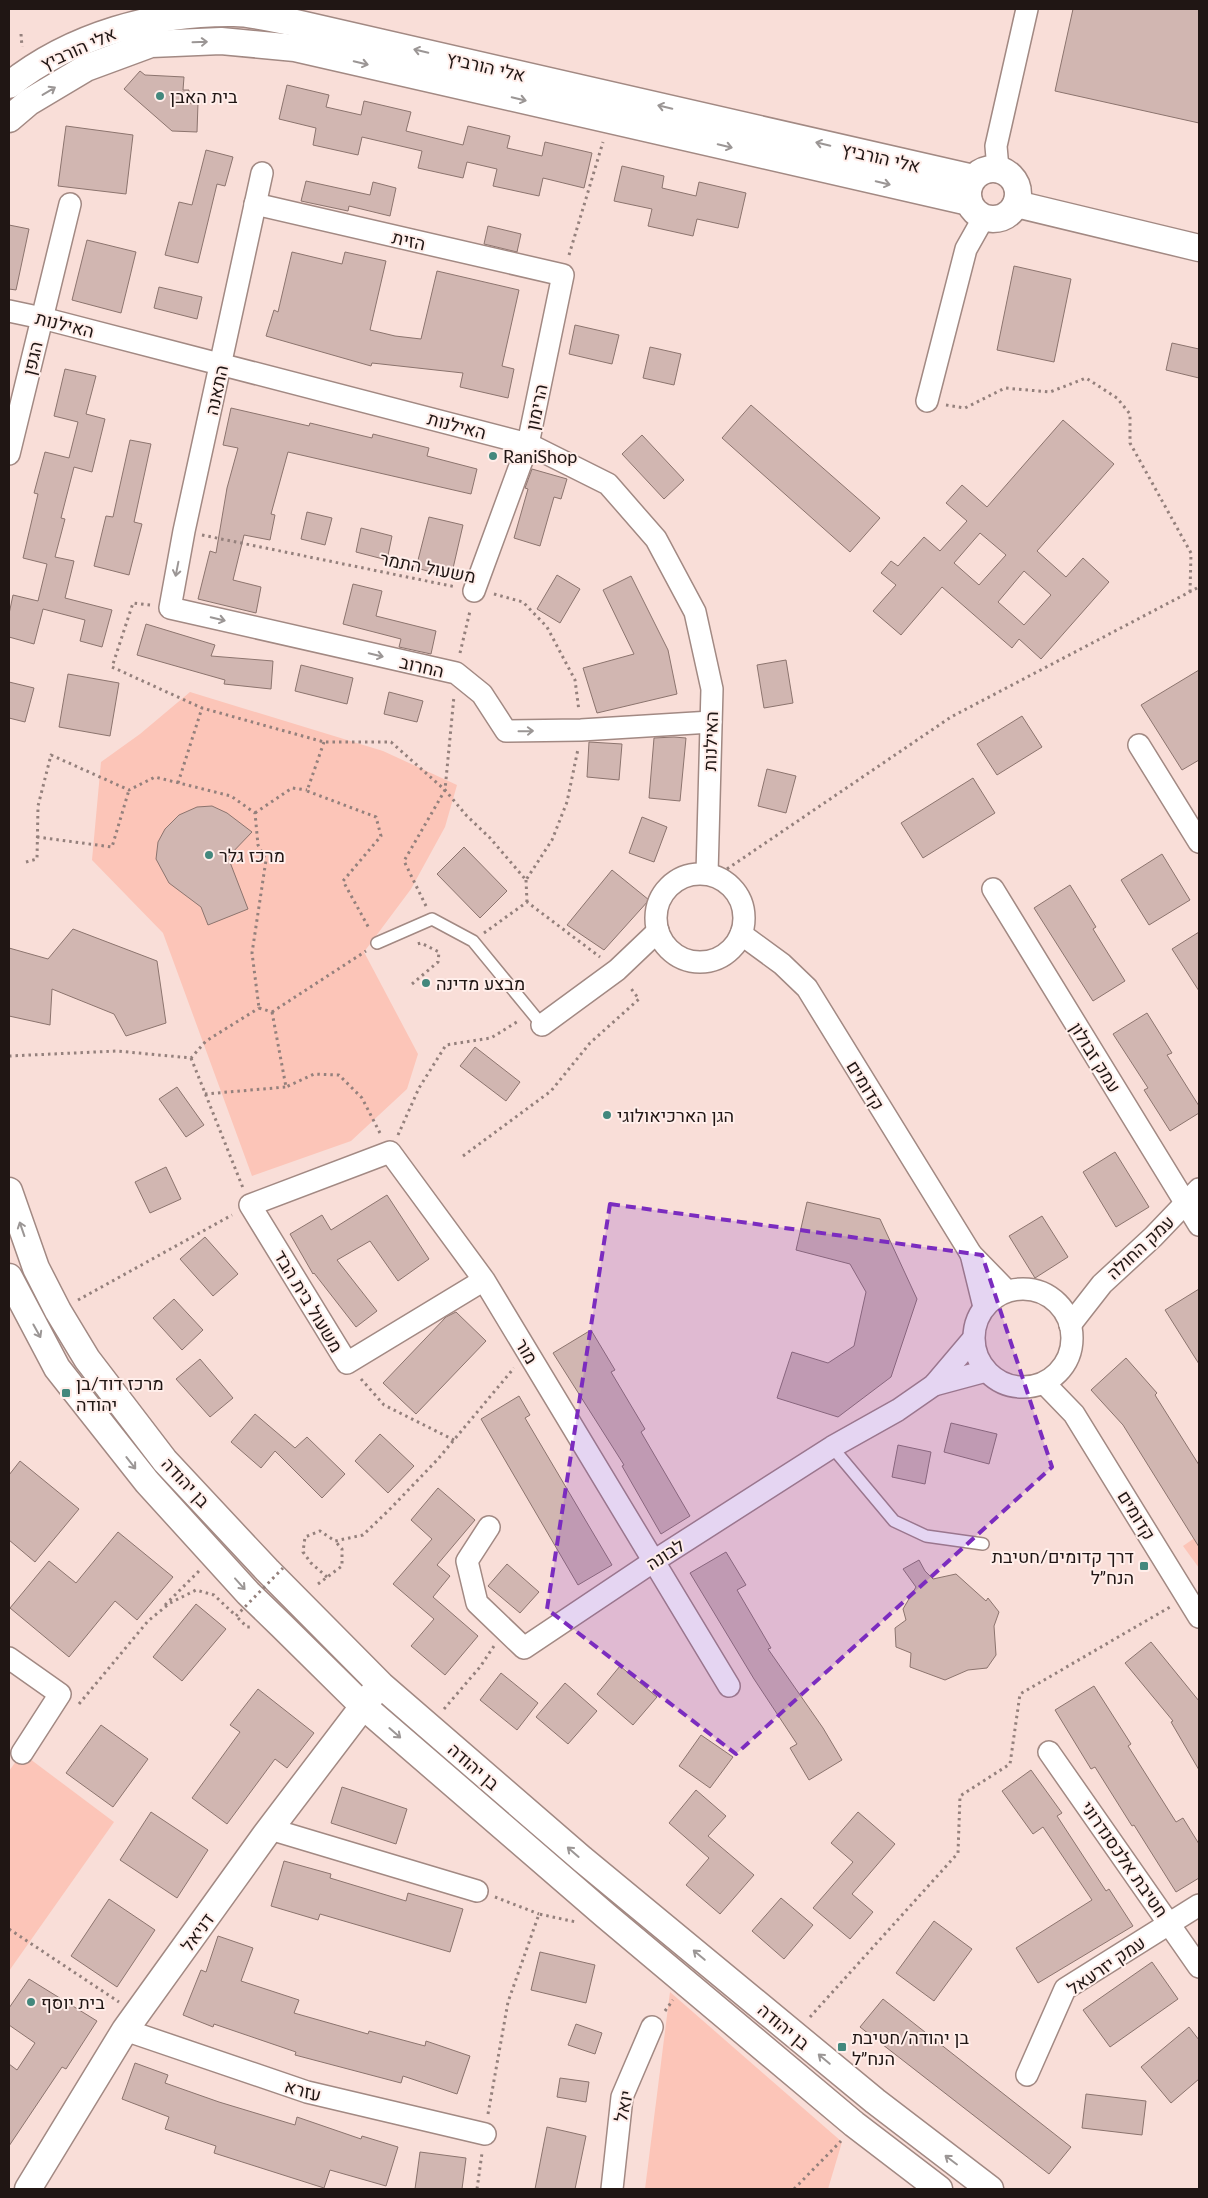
<svg xmlns="http://www.w3.org/2000/svg" width="1208" height="2198" viewBox="0 0 1208 2198" font-family="Lato,Heebo,sans-serif">
  <style>
    .green { fill: #fcc5b8 }
    .building { fill: #d1b6b1; stroke: #8c746e; fill-rule: evenodd }
    .lines { fill: none; stroke-linecap: round; stroke-linejoin: round }
    .service-casing { stroke: #a28983; stroke-width: 14 }
    .minor-casing { stroke: #a28983; stroke-width: 24 }
    .tertiary-casing { stroke: #a28983; stroke-width: 29 }
    .path { stroke: #94807c; stroke-width: 3; stroke-dasharray: 2.5 4; stroke-linecap: butt }
    .service { stroke: #fff; stroke-width: 11 }
    .minor { stroke: #fff; stroke-width: 21 }
    .tertiary { stroke: #fff; stroke-width: 26 }
    .path-bridge { stroke: #94807c; stroke-width: 3; stroke-dasharray: 2.5 4; stroke-linecap: butt }
    .oneway { stroke: #9b9695 }
    .marked { fill: #7b2cbf; fill-opacity: 0.2; stroke: #7b2cbf; stroke-width: 4; stroke-dasharray: 10 6; stroke-linejoin: round }
    .poi-dot { fill: #43887d; stroke: #ffeeea; stroke-width: 2 }
    .labels { text-anchor: middle; dominant-baseline: central; stroke-width: 4; stroke-linejoin: round; paint-order: stroke }
    .street-label { font-size: 18px; fill: #201614; stroke: #ffeeea }
    .poi-label { font-size: 18px; fill: #201614; stroke: #ffeeea; text-anchor: start }
  </style>
  <rect width="100%" height="100%" fill="#f9ded8"/>
  <!-- green -->
  <g class="green">
    <path d="M190 692 383 751 457 785 445 827 411 889 364 952 418 1054 407 1089 351 1141 252 1176 163 933 92 860 101 762 140 734Z"/>
    <path d="M1199 1535V1568L1183 1546Z"/>
    <path d="M22 1753 114 1822 9 1971V1771Z"/>
    <path d="M670 1992 842 2142 828 2189H645Z"/>
  </g>
  <!-- building -->
  <g class="building">
    <path d="M1073 9H1199V123L1055 91Z"/>
    <path d="M140 71 145 75 184 77 183 90H189L188 103H198L197 132 172 131 124 89Z"/>
    <path d="M287 85 329 95 326 107 361 115 364 101 411 112 406 131 463 145 468 126 510 136 507 148 542 156 545 142 592 153 584 188 543 178 539 196 493 186 497 169 467 162 463 178 418 168 422 151 362 137 358 155 313 145 316 128 279 119Z"/>
    <path d="M66 126 133 135 126 194 58 186Z"/>
    <path d="M206 150 233 157 225 186 217 184 198 263 165 255 179 202 192 205Z"/>
    <path d="M622 166 664 176 662 188 696 196 699 182 746 193 738 228 697 219 693 236 648 226 652 209 614 201Z"/>
    <path d="M306 181 370 195 373 182 396 188 390 216 349 206 348 211 301 201Z"/>
    <path d="M9 225 29 229 16 290 9 289Z"/>
    <path d="M488 226 521 234 517 252 484 244Z"/>
    <path d="M87 240 136 252 121 313 72 300Z"/>
    <path d="M292 252 342 264 345 252 386 261 370 330 395 336 421 339 437 271 519 290 502 366 514 369 508 398 460 387 463 373 372 363 371 366 266 336 274 310 278 312Z"/>
    <path d="M1014 266 1071 279 1054 362 997 350Z"/>
    <path d="M159 287 202 297 197 319 154 308Z"/>
    <path d="M575 325 619 335 612 364 569 354Z"/>
    <path d="M1172 343 1199 349V378L1166 370Z"/>
    <path d="M650 347 681 354 674 385 643 378Z"/>
    <path d="M65 369 96 376 86 414 105 419 92 472 74 467 61 518 65 519 55 557 74 561 65 598 112 610 102 647 80 641 85 620 43 609 34 644 9 637V614L13 595 38 601 47 564 23 558 38 494 34 493 45 452 69 458 78 422 54 416Z"/>
    <path d="M751 405 880 518 850 552 722 438Z"/>
    <path d="M231 408 309 426 310 423 372 438 373 434 429 448 427 456 477 469 471 494 288 452 271 514 275 515 270 540 244 535 233 580 261 587 256 613 198 599 210 551 216 553 227 488 238 448 223 445Z"/>
    <path d="M1063 420 1114 464 1037 551 1066 577 1083 558 1109 582 1041 659 1019 639 1012 648 942 587 901 635 873 611 896 585 881 573 891 561 898 566 924 537 940 551 967 521 946 503 962 485 987 507ZM980 533 1006 555 979 585 954 563ZM1024 571 1051 595 1024 625 998 602Z"/>
    <path d="M642 435 684 480 664 499 622 454Z"/>
    <path d="M130 440 151 444 134 522 142 524 129 575 94 566 106 516 113 517Z"/>
    <path d="M532 469 567 479 561 499 554 497 540 546 514 538 528 489 525 488Z"/>
    <path d="M307 512 332 518 325 545 301 539Z"/>
    <path d="M429 517 463 525 451 577 416 568Z"/>
    <path d="M361 528 392 536 387 560 356 552Z"/>
    <path d="M557 575 580 589 560 623 537 609Z"/>
    <path d="M631 576 668 650 677 694 597 713 583 668 634 654 603 590Z"/>
    <path d="M353 584 382 591 376 616 436 631 431 654 399 647 401 639 343 624Z"/>
    <path d="M146 624 215 645 211 656 273 661 271 689 224 684 225 680 137 655Z"/>
    <path d="M786 660 793 703 764 708 757 665Z"/>
    <path d="M301 665 353 678 347 704 295 691Z"/>
    <path d="M1199 670V760L1182 770 1141 705Z"/>
    <path d="M68 674 119 683 110 736 59 727Z"/>
    <path d="M9 682 34 688 25 722 9 718Z"/>
    <path d="M389 692 423 701 417 722 384 714Z"/>
    <path d="M1022 716 1042 747 997 775 977 744Z"/>
    <path d="M674 737 686 738 680 801 649 798 654 738Z"/>
    <path d="M589 742 622 744 619 780 587 777Z"/>
    <path d="M767 769 796 776 786 813 758 806Z"/>
    <path d="M973 778 995 813 923 858 901 823Z"/>
    <path d="M212 806 227 813 252 832 228 857 248 909 208 925 201 907 169 883 156 859 158 842 165 829 179 815 197 807Z"/>
    <path d="M642 817 667 827 654 862 629 853Z"/>
    <path d="M464 847 507 891 480 918 437 874Z"/>
    <path d="M1162 854 1190 900 1149 925 1121 880Z"/>
    <path d="M612 870 649 900 604 950 567 925Z"/>
    <path d="M1070 885 1096 927 1093 929 1125 981 1093 1001 1034 908Z"/>
    <path d="M73 929 157 961 166 1023 126 1036 114 1014 52 989 50 1025 9 1016V948L48 959Z"/>
    <path d="M1199 932V991L1172 949Z"/>
    <path d="M1147 1013 1172 1053 1167 1055 1199 1106V1113L1170 1131 1144 1090 1148 1088 1113 1034Z"/>
    <path d="M475 1047 520 1082 506 1101 460 1066Z"/>
    <path d="M177 1087 204 1125 186 1137 159 1099Z"/>
    <path d="M1115 1152 1149 1207 1116 1227 1083 1172Z"/>
    <path d="M166 1167 181 1199 150 1213 135 1182Z"/>
    <path d="M387 1195 429 1259 398 1281 370 1241 337 1260 377 1311 356 1327 314 1273 313 1274 290 1234 322 1215 331 1230Z"/>
    <path d="M807 1202 880 1219 917 1299 891 1377 838 1417 777 1398 792 1352 828 1363 854 1346 866 1292 850 1264 796 1250Z"/>
    <path d="M1042 1216 1068 1257 1035 1278 1009 1236Z"/>
    <path d="M205 1237 238 1274 213 1296 180 1259Z"/>
    <path d="M1199 1289V1364L1165 1310Z"/>
    <path d="M174 1299 203 1330 182 1350 153 1318Z"/>
    <path d="M456 1312 486 1341 416 1414 383 1383 446 1317Z"/>
    <path d="M591 1330 615 1370 611 1372 645 1429 641 1432 690 1516 661 1534 622 1466 624 1465 553 1353Z"/>
    <path d="M1126 1358 1157 1393 1155 1395 1199 1465V1547L1123 1425 1091 1390Z"/>
    <path d="M200 1359 233 1398 210 1417 176 1379Z"/>
    <path d="M519 1396 530 1415 525 1418 612 1565 578 1585 481 1419Z"/>
    <path d="M255 1414 295 1448 307 1437 345 1474 322 1498 275 1451 261 1468 231 1442Z"/>
    <path d="M951 1423 997 1434 989 1464 944 1452Z"/>
    <path d="M380 1434 414 1466 388 1493 355 1461Z"/>
    <path d="M898 1445 931 1452 925 1484 892 1477Z"/>
    <path d="M20 1461 79 1509 35 1562 9 1540V1475Z"/>
    <path d="M438 1488 475 1520 437 1565 450 1576 433 1597 478 1636 445 1675 411 1646 434 1619 393 1584 432 1539 411 1520Z"/>
    <path d="M118 1532 173 1577 137 1620 115 1601 69 1657 10 1608 49 1561 76 1583Z"/>
    <path d="M726 1552 746 1585 737 1590 771 1648 768 1649 823 1728 842 1760 809 1780 790 1748 797 1744 754 1679 690 1573Z"/>
    <path d="M919 1560 925 1571 933 1579 956 1574 986 1601 988 1598 999 1612 994 1626 996 1655 987 1668 968 1670 945 1680 910 1667 911 1653 896 1647 895 1628 906 1620 903 1609 916 1587 903 1569Z"/>
    <path d="M507 1564 539 1592 520 1613 488 1586Z"/>
    <path d="M196 1604 226 1629 182 1681 153 1657Z"/>
    <path d="M1151 1642 1199 1701V1770L1171 1722 1173 1721 1125 1663Z"/>
    <path d="M620 1666 657 1697 633 1725 597 1694Z"/>
    <path d="M501 1673 538 1703 517 1730 480 1700Z"/>
    <path d="M565 1683 597 1711 568 1744 536 1717Z"/>
    <path d="M1094 1686 1131 1744 1128 1746 1176 1822 1183 1818 1199 1844V1878L1176 1892 1134 1825 1132 1826 1095 1767 1091 1769 1055 1710Z"/>
    <path d="M258 1689 314 1733 287 1768 275 1759 227 1824 192 1798 240 1732 230 1725Z"/>
    <path d="M101 1725 148 1759 113 1807 66 1773Z"/>
    <path d="M701 1735 733 1757 710 1788 679 1766Z"/>
    <path d="M1031 1770 1062 1813 1057 1816 1106 1891 1109 1889 1133 1926 1038 1983 1016 1948 1092 1900 1043 1827 1033 1834 1002 1791Z"/>
    <path d="M342 1787 407 1809 396 1844 331 1823Z"/>
    <path d="M696 1790 726 1816 708 1836 754 1875 720 1914 686 1885 709 1858 669 1823Z"/>
    <path d="M151 1812 208 1850 177 1898 120 1860Z"/>
    <path d="M858 1812 895 1844 852 1894 873 1912 850 1939 813 1908 853 1862 831 1843Z"/>
    <path d="M284 1861 331 1874 330 1878 406 1901 408 1893 463 1909 450 1952 320 1914 318 1920 271 1906Z"/>
    <path d="M781 1898 813 1925 784 1959 752 1931Z"/>
    <path d="M109 1899 155 1930 117 1987 71 1956Z"/>
    <path d="M934 1921 972 1949 934 2001 896 1973Z"/>
    <path d="M218 1936 253 1948 241 1981 299 2000 294 2013 368 2034 369 2031 425 2046 426 2041 470 2056 457 2094 403 2076 401 2083 295 2055 296 2052 214 2024 213 2027 183 2015 201 1970 206 1972Z"/>
    <path d="M540 1952 595 1965 586 2003 531 1990Z"/>
    <path d="M1152 1962 1178 1999 1110 2047 1083 2010Z"/>
    <path d="M29 1979 97 2021 66 2069 62 2067 9 2146V2064L17 2070 35 2043 9 2025V2008Z"/>
    <path d="M883 1999 1071 2147 1049 2174 860 2027Z"/>
    <path d="M576 2024 602 2033 595 2054 568 2045Z"/>
    <path d="M1189 2027 1199 2040V2079L1171 2103 1141 2067Z"/>
    <path d="M135 2063 168 2075 165 2083 219 2102 295 2125 297 2117 361 2139 362 2136 398 2147 386 2186 330 2170 324 2188 214 2153 216 2146 165 2129 169 2117 122 2099Z"/>
    <path d="M560 2078 589 2082 586 2102 557 2097Z"/>
    <path d="M1086 2094 1146 2101 1142 2135 1082 2128Z"/>
    <path d="M547 2127 586 2136 575 2189H535Z"/>
    <path d="M420 2152 466 2158 462 2189H415Z"/>
  </g>
  <g class="lines">
    <defs>
      <g id="service">
        <path d="M377 943 432 919 473 941 542 1025"/>
        <path d="M832 1447 894 1521 926 1536 983 1544"/>
      </g>
      <g id="minor">
        <path d="M998 169 996 146 1027 9"/>
        <path d="M262 173 184 531 170 608 456 673 482 694 506 731 581 730 711 722"/>
        <path d="M255 204 563 275 528 444 474 591"/>
        <path d="M9 311 42 318 528 444 608 484 656 539 695 612 712 689 707 874"/>
        <path d="M927 401 966 249 984 217"/>
        <path d="M9 454 70 204"/>
        <path d="M1139 745 1199 842"/>
        <circle cx="700" cy="918" r="44"/>
        <path d="M993 889 1199 1225"/>
        <path d="M741 934 782 964 807 988 971 1254 1007 1291"/>
        <path d="M542 1025 617 970 658 931"/>
        <path d="M971 1254 984 1307"/>
        <path d="M484 1280 347 1363 250 1205 390 1152 484 1280 729 1686"/>
        <circle cx="1023" cy="1338" r="49"/>
        <path d="M1070 1325 1102 1284 1153 1237 1199 1189"/>
        <path d="M1044 1383 1074 1414 1199 1617"/>
        <path d="M934 1385 986 1371"/>
        <path d="M489 1527 467 1561 477 1603 524 1648 654 1561 832 1447 898 1410 934 1385 973 1339"/>
        <path d="M9 1658 60 1694 22 1753"/>
        <path d="M1049 1752 1199 1967"/>
        <path d="M270 1829 477 1891"/>
        <path d="M125 2030 307 2092 485 2134"/>
        <path d="M1027 2075 1065 1989 1199 1905"/>
        <path d="M612 2189 622 2097 652 2027"/>
      </g>
      <g id="tertiary">
        <path d="M9 85C72 35 155 12 234 13 253 13 272 19 291 22L973 178"/>
        <path d="M9 119 29 102 86 68 151 44 221 41 295 48 969 202"/>
        <circle cx="993" cy="194" r="25"/>
        <path d="M1016 204 1199 248"/>
        <path d="M9 1191 36 1268 58 1311 87 1359 165 1461 267 1570 381 1685 582 1859 875 2101 990 2189"/>
        <path d="M9 1277 57 1368 147 1482 248 1593 281 1625 362 1705 605 1915 854 2124 939 2189"/>
        <path d="M28 2189 125 2030 266 1834 374 1692"/>
      </g>
    </defs>
    <!-- service casing -->
    <use href="#service" class="service-casing"/>
    <!-- minor casing -->
    <use href="#minor" class="minor-casing"/>
    <!-- tertiary casing -->
    <use href="#tertiary" class="tertiary-casing"/>
    <!-- path -->
    <g class="path">
      <path d="M21 34 22 47"/>
      <path d="M569 255 603 142"/>
      <path d="M946 405 965 408 1005 388 1050 392 1086 378 1117 398 1130 414V443L1191 553 1190 592"/>
      <path d="M202 535 456 587"/>
      <path d="M494 594 523 602 547 627 575 680 579 711"/>
      <path d="M150 605 133 603 112 667 202 708 324 742H391L445 790 466 815 490 838 526 880 552 840 567 802 578 749"/>
      <path d="M460 653 470 611"/>
      <path d="M324 742 307 791 376 817 381 836 343 881 370 930"/>
      <path d="M178 783 202 708"/>
      <path d="M255 813 292 788 307 790"/>
      <path d="M37 837 112 847 129 790"/>
      <path d="M26 862 37 859 38 806 51 755 129 790 155 777 231 796 255 813 258 845 266 860 252 953 259 1008"/>
      <path d="M727 869 951 717 1199 587"/>
      <path d="M526 880 527 902"/>
      <path d="M426 906 404 861 445 790 454 696"/>
      <path d="M484 933 527 902 600 957"/>
      <path d="M412 984 438 962 439 952 421 943 417 944"/>
      <path d="M259 1008 272 1012"/>
      <path d="M272 1012 286 1087 314 1074 339 1075 362 1098 381 1135"/>
      <path d="M272 1012 366 951"/>
      <path d="M9 1056 117 1051 191 1058 206 1041 259 1008"/>
      <path d="M191 1058 243 1188"/>
      <path d="M205 1094 286 1087"/>
      <path d="M398 1135 419 1088 446 1045 491 1038 520 1020"/>
      <path d="M463 1156 551 1091 590 1043 639 999 629 986"/>
      <path d="M78 1300 232 1215"/>
      <path d="M361 1379 384 1405 454 1440"/>
      <path d="M327 1577 311 1563 303 1552 305 1537 320 1531 335 1541 363 1535 391 1508 438 1459 514 1368"/>
      <path d="M318 1584 342 1566V1549L335 1541"/>
      <path d="M165 1605 199 1571"/>
      <path d="M238 1618 247 1627H250"/>
      <path d="M79 1704 148 1621 170 1603 196 1590 214 1595 234 1614"/>
      <path d="M444 1709 480 1667 494 1646"/>
      <path d="M495 1897 539 1914"/>
      <path d="M9 1929 119 2002"/>
      <path d="M665 2011 673 2000"/>
      <path d="M810 2017 958 1853 960 1796 1010 1764 1020 1694 1170 1607"/>
      <path d="M488 2114 508 2002 539 1914 576 1922"/>
      <path d="M477 2189 482 2153"/>
      <path d="M794 2189 841 2141"/>
    </g>
    <!-- service -->
    <use href="#service" class="service"/>
    <!-- minor -->
    <use href="#minor" class="minor"/>
    <!-- tertiary -->
    <use href="#tertiary" class="tertiary"/>
    <!-- path-bridge -->
    <path class="path-bridge" d="M236 1616 283 1568"/>
  </g>
  <!-- one-way arrows -->
  <defs><path id="oneway-shaft" d="M-6 0H5M1.5-3L5.5 0L1.5 3" fill="none" stroke-width="1.6" stroke-linecap="round" stroke-linejoin="round" transform="scale(1.25)"/></defs>
  <g class="oneway">
    <use href="#oneway-shaft" transform="translate(200 42) rotate(-2)"/>
    <use href="#oneway-shaft" transform="translate(421 51) rotate(-167)"/>
    <use href="#oneway-shaft" transform="translate(361 63) rotate(13)"/>
    <use href="#oneway-shaft" transform="translate(49 91) rotate(-31)"/>
    <use href="#oneway-shaft" transform="translate(519 99) rotate(13)"/>
    <use href="#oneway-shaft" transform="translate(665 107) rotate(-167)"/>
    <use href="#oneway-shaft" transform="translate(823 144) rotate(-167)"/>
    <use href="#oneway-shaft" transform="translate(725 146) rotate(13)"/>
    <use href="#oneway-shaft" transform="translate(883 183) rotate(13)"/>
    <use href="#oneway-shaft" transform="translate(177 569) rotate(101)"/>
    <use href="#oneway-shaft" transform="translate(218 619) rotate(13)"/>
    <use href="#oneway-shaft" transform="translate(376 655) rotate(13)"/>
    <use href="#oneway-shaft" transform="translate(526 731) rotate(-1)"/>
    <use href="#oneway-shaft" transform="translate(22 1229) rotate(-109)"/>
    <use href="#oneway-shaft" transform="translate(37 1331) rotate(61)"/>
    <use href="#oneway-shaft" transform="translate(131 1463) rotate(52)"/>
    <use href="#oneway-shaft" transform="translate(240 1584) rotate(48)"/>
    <use href="#oneway-shaft" transform="translate(395 1733) rotate(41)"/>
    <use href="#oneway-shaft" transform="translate(573 1852) rotate(-139)"/>
    <use href="#oneway-shaft" transform="translate(699 1955) rotate(-140)"/>
    <use href="#oneway-shaft" transform="translate(824 2059) rotate(-140)"/>
    <use href="#oneway-shaft" transform="translate(951 2160) rotate(-143)"/>
  </g>
  <!-- marked area -->
  <path class="marked" d="M610 1204 982 1255 1052 1467 736 1754 547 1609Z"/>
  <!-- markers -->
  <g class="poi-dot">
    <circle cx="160" cy="96" r="5"/>
    <circle cx="493" cy="456" r="5"/>
    <circle cx="209" cy="855" r="5"/>
    <circle cx="426" cy="983" r="5"/>
    <circle cx="607" cy="1115" r="5"/>
    <rect x="61" y="1388" width="10" height="10" rx="2.5"/>
    <rect x="1139" y="1561" width="10" height="10" rx="2.5"/>
    <circle cx="31" cy="2002" r="5"/>
    <rect x="837" y="2042" width="10" height="10" rx="2.5"/>
  </g>
  <g class="labels">
    <!-- street labels -->
    <g class="street-label">
      <text transform="translate(78 48) rotate(-24)">אלי הורביץ</text>
      <text transform="translate(486 66) rotate(13)">אלי הורביץ</text>
      <text transform="translate(881 157) rotate(13)">אלי הורביץ</text>
      <text transform="translate(409 240) rotate(13)">הזית</text>
      <text transform="translate(65 324) rotate(14)">האילנות</text>
      <text transform="translate(32 358) rotate(-76)">הגפן</text>
      <text transform="translate(216 390) rotate(-78)">התאנה</text>
      <text transform="translate(536 407) rotate(-78)">הרימון</text>
      <text transform="translate(457 425) rotate(15)">האילנות</text>
      <text transform="translate(428 567) rotate(11)">משעול התמר</text>
      <text transform="translate(422 666) rotate(13)">החרוב</text>
      <text transform="translate(710 741) rotate(-88)">האילנות</text>
      <text transform="translate(1096 1057) rotate(58)">עמק זבולון</text>
      <text transform="translate(866 1085) rotate(58)">קדומים</text>
      <text transform="translate(1140 1247) rotate(-43)">עמק החולה</text>
      <text transform="translate(309 1301) rotate(59)">משעול בית הבד</text>
      <text transform="translate(527 1351) rotate(59)">מור</text>
      <text transform="translate(186 1482) rotate(47)">בן יהודה</text>
      <text transform="translate(1137 1515) rotate(58)">קדומים</text>
      <text transform="translate(665 1554) rotate(-33)">לבונה</text>
      <text transform="translate(474 1766) rotate(41)">בן יהודה</text>
      <text transform="translate(1125 1859) rotate(55)">חטיבת אלכסנדרוני</text>
      <text transform="translate(197 1932) rotate(-54)">דניאל</text>
      <text transform="translate(1106 1965) rotate(-34)">עמק יזרעאל</text>
      <text transform="translate(784 2026) rotate(40)">בן יהודה</text>
      <text transform="translate(303 2090) rotate(16)">עזרא</text>
      <text transform="translate(623 2106) rotate(-78)">יואל</text>
    </g>
    <!-- poi labels -->
    <g class="poi-label">
      <text x="170" y="96">בית האבן</text>
      <text x="503" y="456">RaniShop</text>
      <text x="219" y="855">מרכז גלר</text>
      <text x="436" y="983">מבצע מדינה</text>
      <text x="617" y="1115">הגן הארכיאולוגי</text>
      <text x="76" y="1383">מרכז דוד/בן<tspan x="76" dy="21">יהודה</tspan></text>
      <text x="1134" y="1556" text-anchor="end">דרך קדומים/חטיבת<tspan x="1134" dy="21">הנח״ל</tspan></text>
      <text x="41" y="2002">בית יוסף</text>
      <text x="852" y="2037">בן יהודה/חטיבת<tspan x="852" dy="21">הנח״ל</tspan></text>
    </g>
  </g>
  <!-- border -->
  <rect width="1208" height="2198" fill="none" stroke="#201614" stroke-width="20"/>
</svg>
